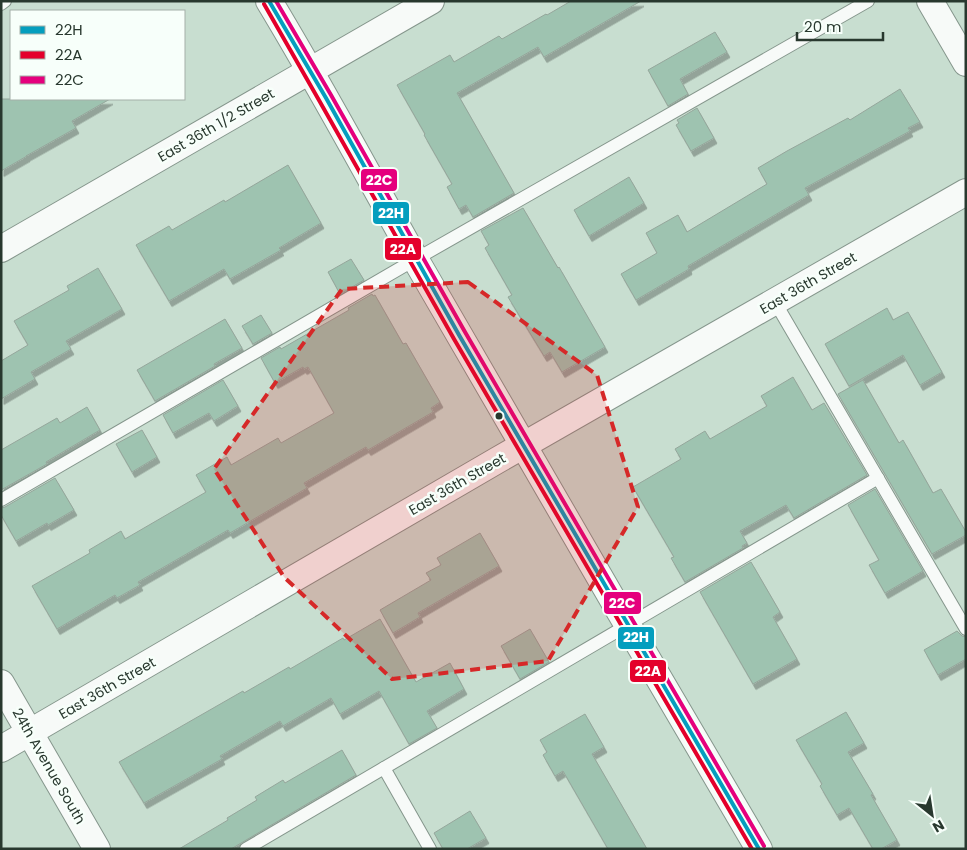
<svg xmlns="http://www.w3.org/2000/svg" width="967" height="850" viewBox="0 0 967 850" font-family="Poppins,sans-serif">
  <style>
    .building { fill: #9ec3b0; stroke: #95a69b; filter: url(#shadow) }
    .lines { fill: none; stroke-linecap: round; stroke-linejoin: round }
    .lane-casing { stroke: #85968c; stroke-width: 14 }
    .street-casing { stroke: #85968c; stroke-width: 28 }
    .lane { stroke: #f7faf8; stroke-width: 12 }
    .street { stroke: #f7faf8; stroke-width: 26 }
    .bus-1-casing { stroke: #f7fffa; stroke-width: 8 }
    .bus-2-casing { stroke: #f7fffa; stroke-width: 8 }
    .bus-3-casing { stroke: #f7fffa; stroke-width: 8 }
    .bus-1 { stroke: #049ebe; stroke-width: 4 }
    .bus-2 { stroke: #e4002b; stroke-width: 4 }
    .bus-3 { stroke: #e5007d; stroke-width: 4 }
    .marked { fill: #d62828; fill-opacity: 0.2; stroke: #d62828; stroke-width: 4; stroke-dasharray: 10 6; stroke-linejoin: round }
    .bus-dot { fill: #28382e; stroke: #f7fffa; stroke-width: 2 }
    .labels { text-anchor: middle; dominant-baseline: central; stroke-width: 5; stroke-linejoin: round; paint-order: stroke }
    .street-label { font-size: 14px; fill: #28382e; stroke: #f7fffa }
    .line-badge { stroke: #f7fffa; stroke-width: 2 }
    .badge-label { font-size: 14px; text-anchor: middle; font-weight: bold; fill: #fff }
  </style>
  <defs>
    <filter id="shadow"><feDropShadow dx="3" dy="5.5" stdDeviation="0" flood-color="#0004"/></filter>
  </defs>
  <rect width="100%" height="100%" fill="#c8ded0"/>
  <!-- building -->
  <g class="building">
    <path d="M571 1H641L544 57 538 47 457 93 514 193 473 217 466 205 459 209 447 187 452 184 424 135 425 134 397 85 450 55 454 62 499 36 502 39 546 14 547 15Z"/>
    <path d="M715 32 727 52 680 79 688 94 668 106 648 70Z"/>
    <path d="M900 89 920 122 908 128 910 131 805 188 809 195 688 266 689 269 636 300 621 274 657 253 646 233 678 215 687 232 767 184 758 168 787 151 848 118 850 120Z"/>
    <path d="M1 99H110L72 121 76 128 26 156H27L1 171Z"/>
    <path d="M697 108 714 138 691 151 676 125 679 123 677 120Z"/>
    <path d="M288 165 321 223 279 248 281 250 230 279 224 269 169 301 136 245 169 226 172 230 224 200 225 202Z"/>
    <path d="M629 177 644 203 589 236 574 210Z"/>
    <path d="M523 208 558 268 559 267 605 347 562 372 550 352 544 356 508 297 512 295 485 248 489 245 481 231Z"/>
    <path d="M351 259 364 280 340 294 328 272Z"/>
    <path d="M98 268 122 309 66 341 71 349 31 372 35 379 1 399V361L28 345 14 321 69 290 67 286Z"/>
    <path d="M372 294 373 296 375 295 403 344 406 343 440 402 431 408 433 412 368 450 366 447 304 483 307 488 230 533 228 530 138 582 140 585 117 598 115 595 57 629 32 586 90 553 89 550 121 531 125 539 206 492 196 475 227 457 231 465 278 438 281 443 334 413 308 367 304 369 303 367 275 383 261 358 280 347 281 349 349 310 348 308Z"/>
    <path d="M887 308 893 320 908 312 942 372 920 385 903 355 849 386 825 344Z"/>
    <path d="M261 315 272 333 253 344 242 326Z"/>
    <path d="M225 319 242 348 214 364 215 366 155 401 137 370Z"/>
    <path d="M793 377 812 410 824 403 867 475 794 518 786 505 740 531 747 543 742 546 743 548 685 582 671 558 674 557 633 487 681 459 675 449 705 431 710 439 767 406 761 396Z"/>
    <path d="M223 380 238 406 214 421 209 413 173 433 163 415Z"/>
    <path d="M863 380 899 443 903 440 933 493 941 489 966 532V535L932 554 838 394Z"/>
    <path d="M87 407 100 430 46 462 47 464 1 490V450L57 418 60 423Z"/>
    <path d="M142 430 157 457 132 472 116 444Z"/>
    <path d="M55 478 74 510 48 525 47 523 16 541 1 515V508L5 507Z"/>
    <path d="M875 489 923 571 885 593 869 565 879 560 848 505Z"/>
    <path d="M480 533 499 566 418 613 420 617 393 633 380 610 431 580 426 573 441 565 437 558Z"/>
    <path d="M751 562 780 612 773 617 797 659 753 684 700 592Z"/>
    <path d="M380 619 416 682 450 663 464 689 427 711 437 728 409 744 379 691 340 714 331 698 283 726 280 721 220 756 222 759 144 803 119 762 243 691 244 693 289 667 290 669 343 638 344 640Z"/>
    <path d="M530 629 549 662 520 679 501 646Z"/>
    <path d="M957 631 962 636 966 637V659L938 675 924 650Z"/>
    <path d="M846 712 864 743 848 752 873 794 871 795 897 840 881 849H873L849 808 837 815 820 786 822 784 796 740Z"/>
    <path d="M585 714 604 747 592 754 647 849H608L563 771 555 776 543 755 547 752 540 740Z"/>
    <path d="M342 750 356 775 231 849H179L228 820 227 818 257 800 255 797 283 780 285 783Z"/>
    <path d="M470 811 486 838 467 849H443L434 833Z"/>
  </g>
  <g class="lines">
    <defs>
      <g id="lane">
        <path d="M1 4 5 1"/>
        <path d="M775 302 966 629"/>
        <path d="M1 500 416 259 868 1"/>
        <path d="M384 768 430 849"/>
        <path d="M246 849 878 478"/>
      </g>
      <g id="street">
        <path d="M269 1C321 87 368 175 417 262 530 458 644 654 759 849"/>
        <path d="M930 1 966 63"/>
        <path d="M1 249 431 1"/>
        <path d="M1 683 97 849"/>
        <path d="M1 749 496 461 966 192"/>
      </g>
    </defs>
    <!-- lane casing -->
    <use href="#lane" class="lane-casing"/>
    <!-- street casing -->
    <use href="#street" class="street-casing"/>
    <!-- lane -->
    <use href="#lane" class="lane"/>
    <!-- street -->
    <use href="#street" class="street"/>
    <defs>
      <path id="bus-1" d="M269 1 326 98 459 335 759 849"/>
      <path id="bus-2" d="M264 4 320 102 454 339 752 849"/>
      <path id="bus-3" d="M276 1 331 95 465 332 764 846"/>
    </defs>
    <!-- bus-1 casing -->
    <use href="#bus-1" class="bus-1-casing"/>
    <!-- bus-2 casing -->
    <use href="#bus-2" class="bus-2-casing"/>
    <!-- bus-3 casing -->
    <use href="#bus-3" class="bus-3-casing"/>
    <!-- bus-1 -->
    <use href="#bus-1" class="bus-1"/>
    <!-- bus-2 -->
    <use href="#bus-2" class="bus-2"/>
    <!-- bus-3 -->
    <use href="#bus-3" class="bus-3"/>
  </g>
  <!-- marked area -->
  <path class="marked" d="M468 282 597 375 638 507 548 661 392 679 284 577 214 469 342 289Z"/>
  <!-- markers -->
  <circle class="bus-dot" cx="499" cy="416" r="4.5"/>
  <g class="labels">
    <!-- street labels -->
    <g class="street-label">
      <text transform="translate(216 125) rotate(-30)">East 36th 1/2 Street</text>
      <text transform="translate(808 283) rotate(-30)">East 36th Street</text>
      <text transform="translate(457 484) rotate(-30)">East 36th Street</text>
      <text transform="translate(107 688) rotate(-30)">East 36th Street</text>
      <text transform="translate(49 766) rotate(60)">24th Avenue South</text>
    </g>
  </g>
  <g class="line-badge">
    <rect x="360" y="168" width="38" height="24" rx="5" fill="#e5007d"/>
    <rect x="372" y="201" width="38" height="24" rx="5" fill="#049ebe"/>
    <rect x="384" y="237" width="38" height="24" rx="5" fill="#e4002b"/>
    <rect x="603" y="591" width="39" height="24" rx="5" fill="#e5007d"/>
    <rect x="617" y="626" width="38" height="24" rx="5" fill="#049ebe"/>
    <rect x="629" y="659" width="38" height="24" rx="5" fill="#e4002b"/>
  </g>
  <g class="badge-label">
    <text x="379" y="185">22C</text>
    <text x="391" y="218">22H</text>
    <text x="403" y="254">22A</text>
    <text x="622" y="608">22C</text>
    <text x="636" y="642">22H</text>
    <text x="648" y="676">22A</text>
  </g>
  <!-- border -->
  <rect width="967" height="850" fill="none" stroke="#28382e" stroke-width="5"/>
  <!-- legend -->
  <rect x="10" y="10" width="175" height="90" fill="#f7fffa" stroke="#a4afa8"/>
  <rect x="20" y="26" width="25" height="8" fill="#049ebe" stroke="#a4afa8"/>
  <text x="55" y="35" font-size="15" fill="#28382e">22H</text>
  <rect x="20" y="51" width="25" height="8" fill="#e4002b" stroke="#a4afa8"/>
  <text x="55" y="60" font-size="15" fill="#28382e">22A</text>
  <rect x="20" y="76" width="25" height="8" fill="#e5007d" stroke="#a4afa8"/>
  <text x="55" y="85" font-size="15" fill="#28382e">22C</text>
  <!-- north arrow -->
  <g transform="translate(932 815) rotate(150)" stroke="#f7fffa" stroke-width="4" paint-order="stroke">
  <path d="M0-4L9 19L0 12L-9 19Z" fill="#28382e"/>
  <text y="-8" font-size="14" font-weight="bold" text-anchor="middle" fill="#28382e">N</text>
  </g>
  <!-- scale -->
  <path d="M797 32v8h86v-8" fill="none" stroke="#28382e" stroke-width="2.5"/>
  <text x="804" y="32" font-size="15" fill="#28382e" stroke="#f7fffa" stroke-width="4" paint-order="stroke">20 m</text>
</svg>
